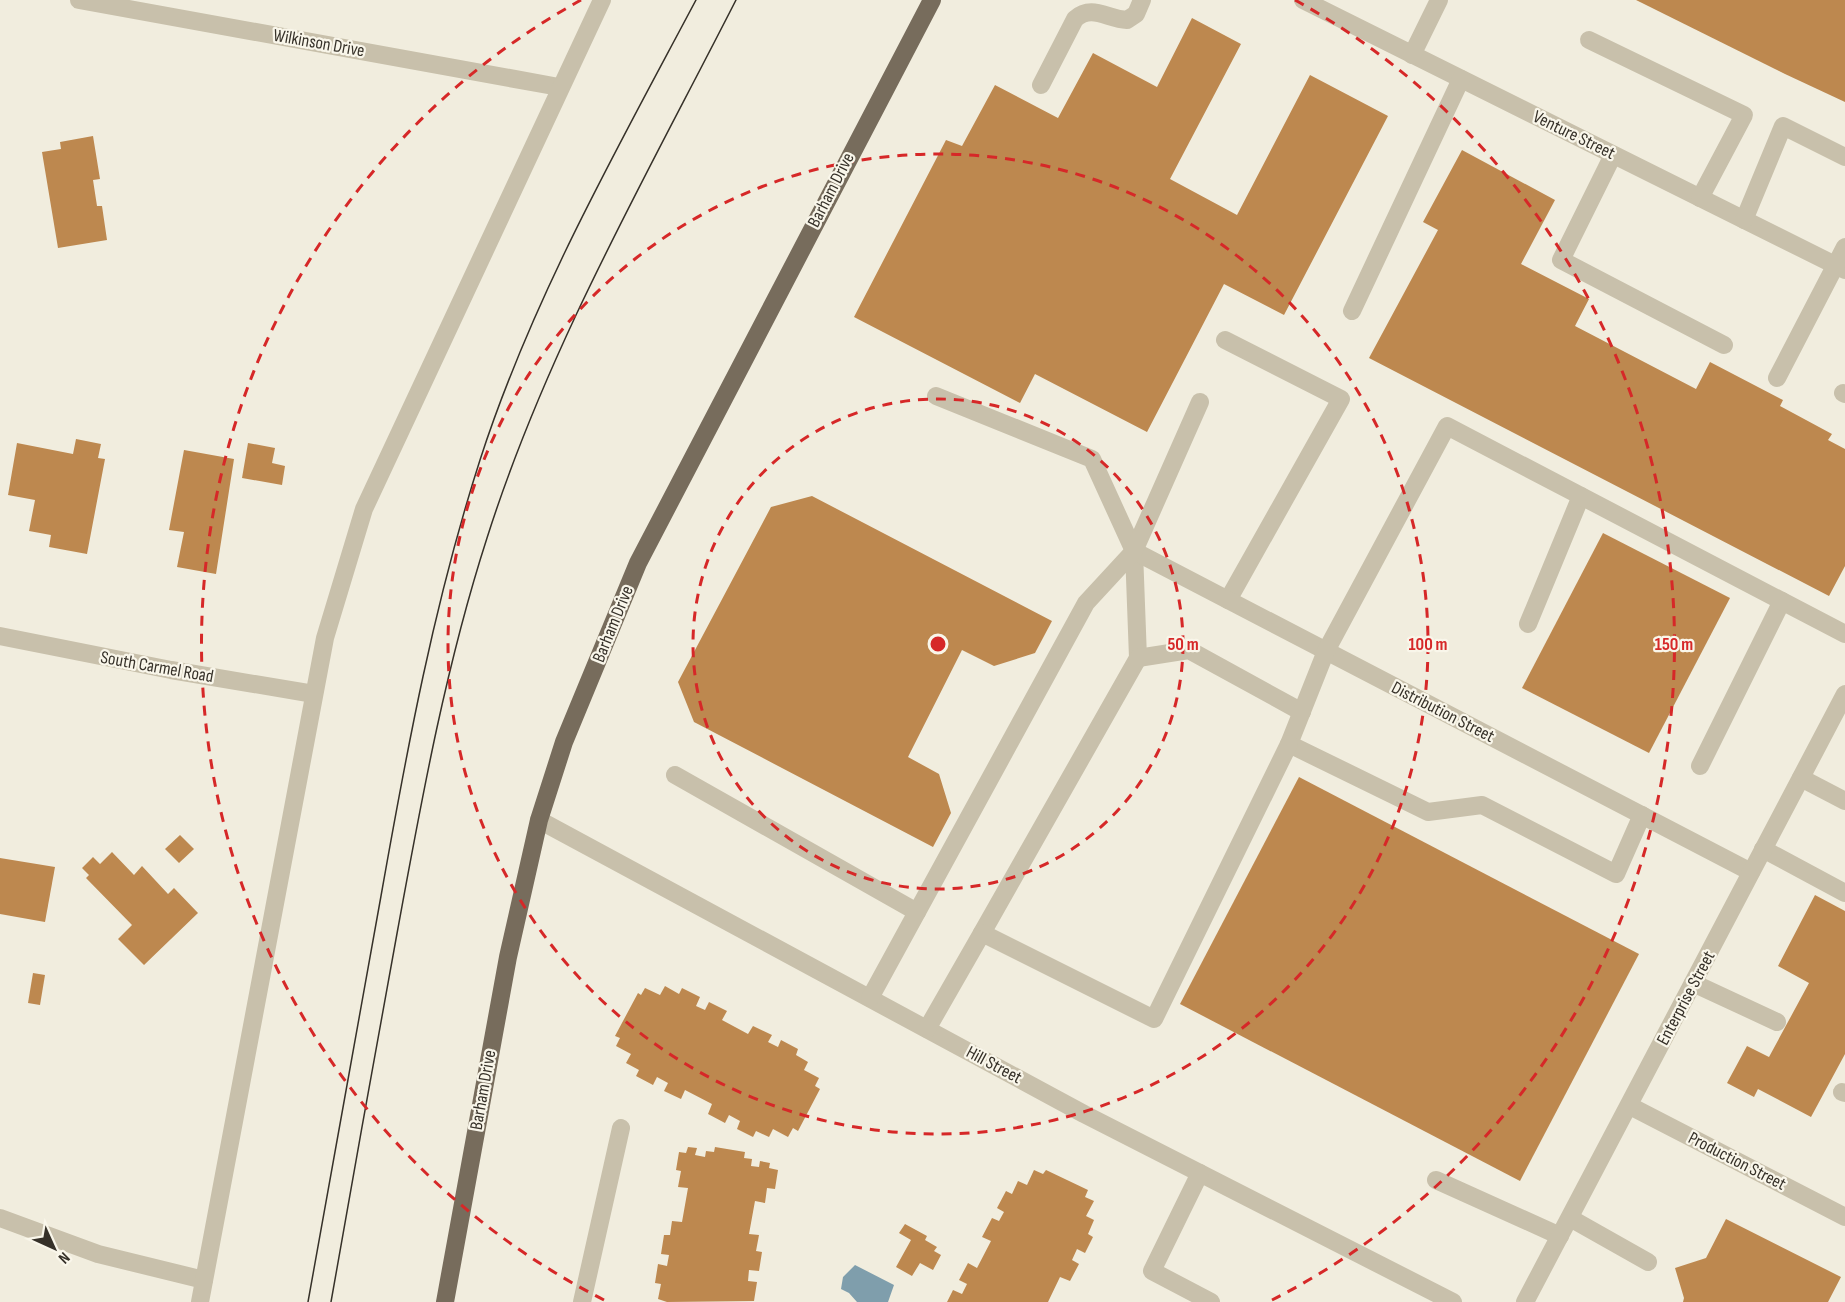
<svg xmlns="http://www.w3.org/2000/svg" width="1845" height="1302" viewBox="0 0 1845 1302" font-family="'Sofia Sans Condensed',sans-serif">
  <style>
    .water { fill: #7f9eac }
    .building { fill: #bd884f }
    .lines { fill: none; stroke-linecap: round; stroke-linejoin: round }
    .minor { stroke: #c8c0ab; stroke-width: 18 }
    .major { stroke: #776c5c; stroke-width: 18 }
    .tram { stroke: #363129; stroke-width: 1.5 }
    .ring { fill: none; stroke: #d62828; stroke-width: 3; stroke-dasharray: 10 8 }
    .labels { text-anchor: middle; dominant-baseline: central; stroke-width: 4.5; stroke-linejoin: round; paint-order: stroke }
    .street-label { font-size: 18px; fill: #363129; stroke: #f9f6ea }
    .centre { fill: #d62828; stroke: #f9f6ea; stroke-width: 3 }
    .ring-label { font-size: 18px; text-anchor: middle; font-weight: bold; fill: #d62828; stroke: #f9f6ea; stroke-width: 4.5; stroke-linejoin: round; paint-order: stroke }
  </style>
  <rect width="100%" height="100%" fill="#f1edde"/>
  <!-- water -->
  <path class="water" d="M855 1265 894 1285 888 1302H857L849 1293 841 1289 843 1277Z"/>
  <!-- building -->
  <g class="building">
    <path d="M1636 0H1845V102L1785 74Z"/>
    <path d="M1192 18 1241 44 1170 179 1237 215 1310 75 1388 116 1284 315 1224 284 1147 432 1035 374 1020 403 854 317 946 140 962 146 995 85 1058 118 1093 53 1157 87Z"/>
    <path d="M93 136 100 179 93 180 97 206H102L107 240 58 248 42 152 61 149 60 142Z"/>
    <path d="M1462 150 1555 200 1521 264 1589 299 1575 326 1696 389 1710 362 1783 400 1780 406 1832 434 1828 440 1845 449V566L1829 596 1369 358 1438 230 1423 222Z"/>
    <path d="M76 439 101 444 98 458 105 459 87 554 49 547 51 535 29 531 35 500 8 495 17 443 73 454Z"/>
    <path d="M248 443 275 448 272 463 285 466 282 485 242 478Z"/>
    <path d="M184 450 234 459 216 574 177 567 184 532 169 530Z"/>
    <path d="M812 496 1052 621 1035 653 994 666 962 650 908 757 939 774 951 813 933 847 694 722 678 682 771 507Z"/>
    <path d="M1603 533 1730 598 1649 753 1522 688Z"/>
    <path d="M1299 777 1639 954 1520 1181 1180 1004Z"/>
    <path d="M180 835 194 849 179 863 165 849Z"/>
    <path d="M112 852 134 875 142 866 168 894 174 888 198 913 144 965 118 939 132 925 86 878 89 875 82 868 93 857 100 864Z"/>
    <path d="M0 858 55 867 45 922 0 914Z"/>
    <path d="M1815 895 1845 911V1054L1811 1117 1758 1089 1754 1097 1727 1083 1747 1046 1769 1057 1809 983 1778 966Z"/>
    <path d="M33 973 45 975 40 1005 28 1003Z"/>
    <path d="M665 986 679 994 682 988 700 997 696 1006 705 1010 709 1002 727 1011 722 1020 748 1034 753 1026 772 1035 768 1042 778 1047 781 1040 798 1049 796 1055 808 1062 804 1070 819 1078 815 1086 820 1089 798 1131 793 1128 788 1137 773 1129 769 1137 756 1131 753 1137 737 1129 740 1121 729 1115 725 1123 708 1114 712 1104 685 1090 681 1099 664 1091 668 1083 657 1077 653 1085 636 1076 639 1070 626 1063 631 1054 616 1046 620 1038 615 1036 638 993 641 995 645 988 660 995Z"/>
    <path d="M688 1147 697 1148 695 1155 705 1157 706 1151 714 1152 715 1147 745 1152 744 1158 752 1159 751 1166 759 1167 760 1161 770 1163 769 1168 778 1170 775 1189 767 1188 765 1203 755 1201 749 1234 759 1235 756 1251 762 1252 759 1271 749 1270 748 1281 757 1282 754 1301 667 1302 658 1299 661 1284 655 1283 658 1264 667 1266 669 1255 661 1254 664 1235H670L672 1221 682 1222 688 1188 678 1187 681 1171 676 1170 679 1152 686 1153Z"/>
    <path d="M1034 1170 1043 1174 1046 1170 1088 1190 1085 1197 1094 1201 1086 1216 1094 1220 1088 1234 1093 1237 1085 1253 1077 1249 1072 1260 1079 1264 1070 1281 1060 1277 1048 1302H947L953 1290 962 1294 967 1284 959 1280 968 1263 977 1268 991 1241 982 1237 992 1218 999 1221 1004 1212 997 1208 1006 1191 1012 1194 1018 1181 1027 1185Z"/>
    <path d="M1726 1219 1841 1277 1828 1302H1683L1684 1298 1675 1268 1706 1258Z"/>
    <path d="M905 1224 927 1236 925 1240 937 1247 934 1251 941 1255 933 1270 920 1263 912 1276 896 1267 911 1240 899 1233Z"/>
  </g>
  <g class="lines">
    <!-- minor -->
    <g class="minor">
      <path d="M79 0 559 87"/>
      <path d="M1303 0 1845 270"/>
      <path d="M1589 40 1744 115 1700 198"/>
      <path d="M1412 55 1439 0"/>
      <path d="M1041 85 1075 19C1092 4 1107 19 1127 20L1136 14 1142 0"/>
      <path d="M1613 155 1561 260 1724 345"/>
      <path d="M1744 220 1783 126 1845 157"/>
      <path d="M1352 311 1461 79"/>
      <path d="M1225 340 1341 399 1228 600"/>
      <path d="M1777 378 1845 247"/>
      <path d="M1843 393 1845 394"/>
      <path d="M936 396 1092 459 1134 551 1138 658 982 933"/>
      <path d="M1134 551 1751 872"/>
      <path d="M1528 624 1581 496"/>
      <path d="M0 636 171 670 314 694"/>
      <path d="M1138 658 1189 650 1302 712"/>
      <path d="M1700 766 1782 601"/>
      <path d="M675 775 917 912"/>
      <path d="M1801 778 1845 801"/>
      <path d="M1642 815 1616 874 1482 805 1428 812 1289 744 1326 651 1447 426 1845 634"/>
      <path d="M539 820 1084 1114 1453 1302"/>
      <path d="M1763 849 1845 893"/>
      <path d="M1693 983 1777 1022"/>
      <path d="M870 998 1086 603 1134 551 1200 402"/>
      <path d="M927 1029 982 933 1154 1019 1289 744"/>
      <path d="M1842 1092 1845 1093"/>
      <path d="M1630 1106 1845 1217"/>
      <path d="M1200 1173 1152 1271 1211 1302"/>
      <path d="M1436 1180 1560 1236"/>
      <path d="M0 1218 98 1254 204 1280"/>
      <path d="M1570 1218 1648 1262"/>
      <path d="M200 1302 325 638 364 509 602 0"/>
      <path d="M582 1302 621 1128"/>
      <path d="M1525 1302 1845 694"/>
    </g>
    <!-- major -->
    <path class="major" d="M445 1302 508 957 539 820 564 742 638 563 932 0"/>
    <!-- tram -->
    <g class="tram">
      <path d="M308 1302C332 1167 357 1031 381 896 407 749 434 603 480 460 532 299 617 149 696 0"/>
      <path d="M331 1302C353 1177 375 1053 398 928 422 797 446 665 487 538 547 349 647 175 736 0"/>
    </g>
  </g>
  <!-- distance rings -->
  <g class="ring">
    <circle cx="938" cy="644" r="245"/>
    <circle cx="938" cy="644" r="490"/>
    <path d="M604 1300A736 736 0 0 1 581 0M1295 0A736 736 0 0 1 1272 1300"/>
  </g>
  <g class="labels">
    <!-- street labels -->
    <g class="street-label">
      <text transform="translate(319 43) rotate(10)">Wilkinson Drive</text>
      <text transform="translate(1574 135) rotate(26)">Venture Street</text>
      <text transform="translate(831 190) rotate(-63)">Barham Drive</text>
      <text transform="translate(613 624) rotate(-68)">Barham Drive</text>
      <text transform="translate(157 667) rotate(10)">South Carmel Road</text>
      <text transform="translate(1443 712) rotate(27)">Distribution Street</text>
      <text transform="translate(1686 998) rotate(-62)">Enterprise Street</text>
      <text transform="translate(994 1065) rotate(28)">Hill Street</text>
      <text transform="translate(483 1090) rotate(-80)">Barham Drive</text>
      <text transform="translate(1737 1161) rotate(27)">Production Street</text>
    </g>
  </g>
  <circle cx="938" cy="644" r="9" class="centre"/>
  <g class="ring-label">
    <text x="1183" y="650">50 m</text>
    <text x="1428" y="650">100 m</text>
    <text x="1674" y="650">150 m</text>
  </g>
  <!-- north arrow -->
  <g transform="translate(54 1248) rotate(135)" stroke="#f9f6ea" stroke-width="4.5" paint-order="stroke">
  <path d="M0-4.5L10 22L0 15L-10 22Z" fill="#363129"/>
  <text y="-9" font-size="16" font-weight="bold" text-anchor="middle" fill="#363129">N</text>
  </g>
</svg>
